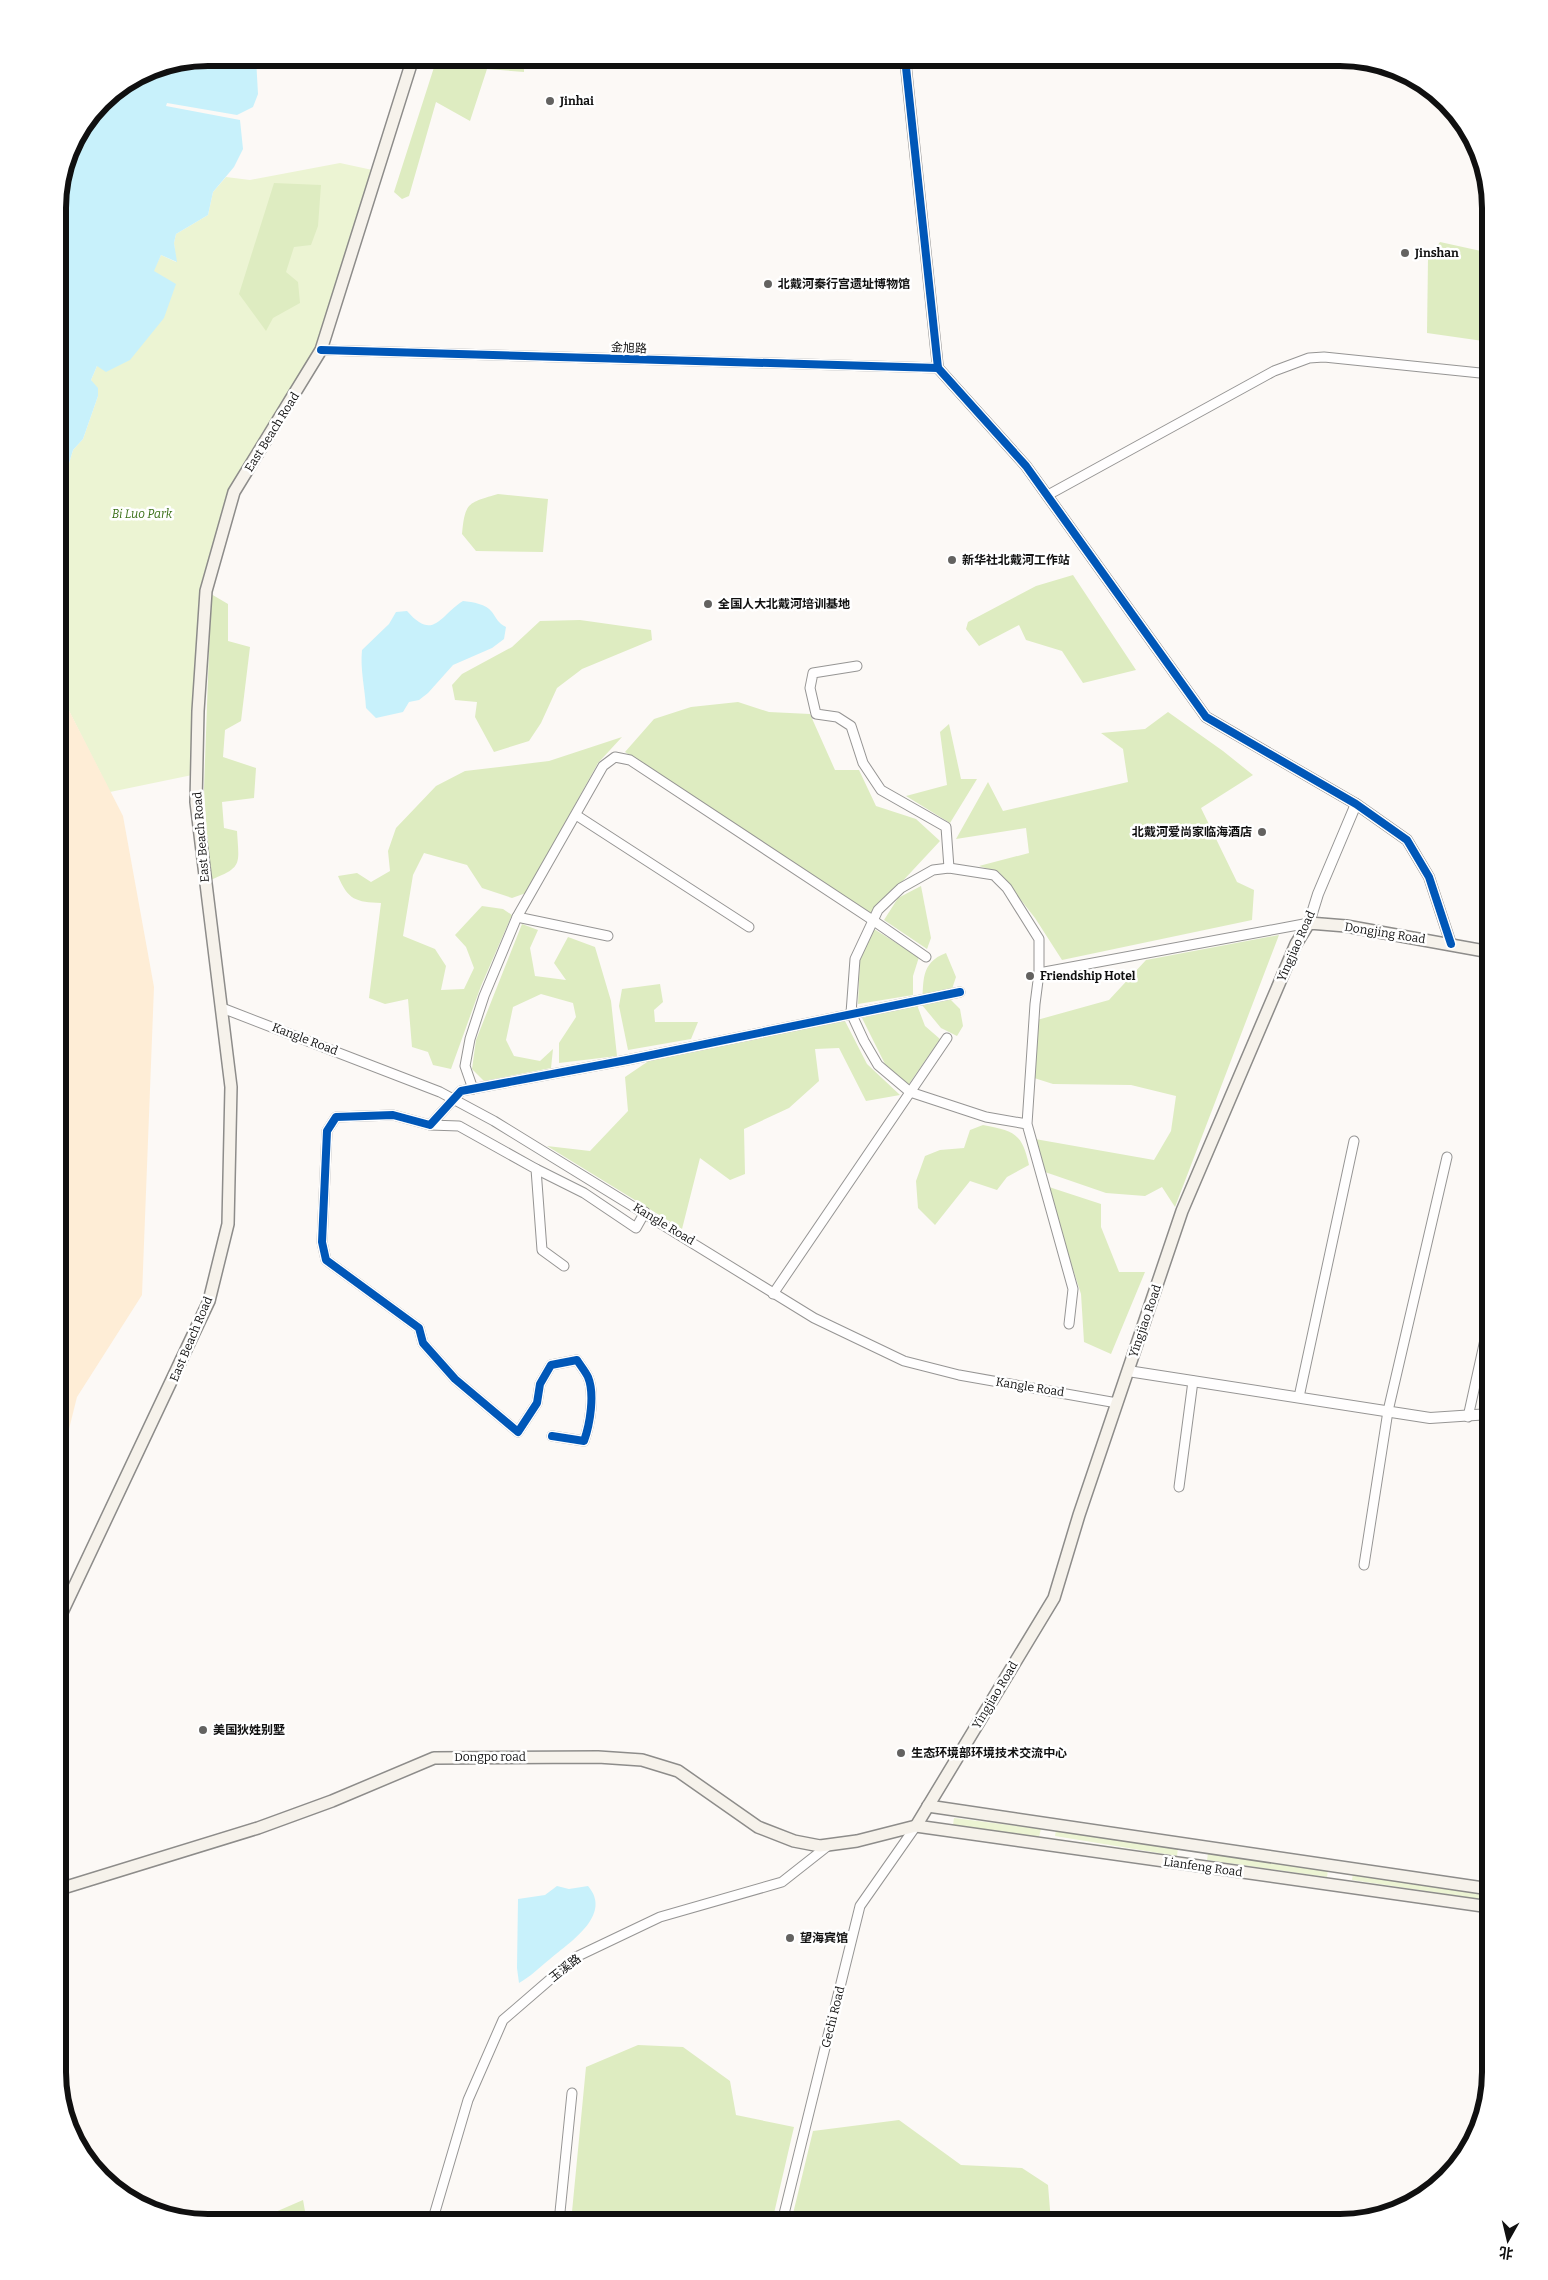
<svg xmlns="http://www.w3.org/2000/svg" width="1548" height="2280" viewBox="0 0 1548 2280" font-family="Bitter,'Noto Sans SC',serif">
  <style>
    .green { fill: #ecf4d3 }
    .forest { fill: #deecc1 }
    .sand { fill: #feedd6 }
    .water { fill: #c8f1fb }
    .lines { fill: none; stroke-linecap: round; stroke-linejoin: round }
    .minor-casing { stroke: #969594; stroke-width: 11 }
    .tertiary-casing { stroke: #969594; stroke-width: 12 }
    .secondary-casing { stroke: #8d8c8a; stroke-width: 14 }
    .minor { stroke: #fffefe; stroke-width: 9 }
    .tertiary { stroke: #fffefe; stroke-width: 10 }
    .secondary { stroke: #f6f2eb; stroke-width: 11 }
    .cycleway-casing { stroke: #fff; stroke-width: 11 }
    .cycleway { stroke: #0057b8; stroke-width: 8 }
    .poi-dot { fill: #636260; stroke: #fff; stroke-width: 2 }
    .labels { text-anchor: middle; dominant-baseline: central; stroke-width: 5; stroke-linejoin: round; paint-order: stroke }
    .poi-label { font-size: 12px; font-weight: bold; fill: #101010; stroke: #fff; text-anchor: start }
    .street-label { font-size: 12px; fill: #101010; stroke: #fff }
    .park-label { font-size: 12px; font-style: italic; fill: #3a7018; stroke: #fff }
    .rim { fill: none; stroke: #101010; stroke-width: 6 }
  </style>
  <rect width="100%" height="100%" fill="#fcf9f6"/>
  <!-- green -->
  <g class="green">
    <path d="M340 163 377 171 321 350 234 492 204 612 197 774 110 792 58 689V490L64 480 73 450 83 439 98 396 91 380 97 366 153 271 161 255 176 262 174 243 176 234 208 215 213 192 226 177 250 180Z"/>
    <path d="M954 1818 1041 1829 1039 1837 953 1825Z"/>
    <path d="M1056 1830 1178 1848 1177 1856 1055 1836Z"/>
    <path d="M1208 1853 1328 1870 1327 1877 1207 1860Z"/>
    <path d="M1353 1873 1481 1891 1480 1899 1352 1880Z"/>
  </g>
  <!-- forest -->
  <g class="forest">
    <path d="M437 58H524V72L487 69 470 121 436 102 409 196 402 199 394 192Z"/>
    <path d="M274 183 321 185 318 226 311 245 294 247 286 272 298 282 300 303 273 318 266 331 239 294Z"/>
    <path d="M1440 242 1490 253V342L1427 333 1428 259Z"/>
    <path d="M498 494 548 499 543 552 476 551 462 534C465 502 468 503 498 494Z"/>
    <path d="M1073 575 1136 670 1083 683 1062 651 1026 640 1019 625 979 646 966 629 968 622 1036 586Z"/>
    <path d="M211 594 228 604V641L250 647 241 721 225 730 223 757 256 768 254 798 222 802 224 828 237 831C239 865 243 867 210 880L204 789Z"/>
    <path d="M580 620 651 630 652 640 582 669 557 688 541 723 529 741 494 752 475 717 477 702 455 700 452 685 462 674 512 647 540 621Z"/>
    <path d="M738 702 769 712 810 714 835 770H859L876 806 916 819 940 841 871 915 625 752 654 719 691 707Z"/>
    <path d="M1168 712 1223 751 1253 775 1201 808 1237 882 1254 890 1252 920 1062 960 1035 918 999 872 979 866 1029 853 1026 828 956 839 988 782 1003 811 1128 782 1123 749 1101 733 1145 729Z"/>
    <path d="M949 724 961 779H977L950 823 906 796 947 785 940 732Z"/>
    <path d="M622 737 598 763 526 893 512 898 482 888 467 865 424 853 413 875 403 936 435 949 446 966 441 990 464 989 474 968 466 947 455 935 482 906 503 909 512 915 481 986 451 1069 433 1065 428 1052 412 1047 408 999 385 1004 369 998 381 903C356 902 348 900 338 876L357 873 371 882 390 871 388 851 396 828 436 786 465 771 549 761Z"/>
    <path d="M921 886 931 938 927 949 884 920 898 898Z"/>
    <path d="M522 924 538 930 530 948 535 976 566 980 554 963 568 937 595 947 611 1001 617 1056 559 1063V1043L576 1017 573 1003 541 994 513 1007 506 1040 514 1056 540 1061 553 1049 551 1068 484 1081 472 1069 476 1040Z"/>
    <path d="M874 929 919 957 913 976V995L858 1004 860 957Z"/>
    <path d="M1279 935 1175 1207 1162 1187 1145 1196 1106 1193 1045 1172 1035 1139 1154 1160 1171 1131 1176 1096 1131 1085 1053 1084 1031 1077 1037 1020 1109 1000 1146 960Z"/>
    <path d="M946 953 956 977 949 998 960 1009 963 1026 957 1036 941 1028 922 1005C924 981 920 963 946 953Z"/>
    <path d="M660 984 663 1002 654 1010 655 1022H698L691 1039 628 1050 619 1006 622 989Z"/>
    <path d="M917 1005 925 1026 940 1039 907 1087 885 1064 862 1018Z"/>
    <path d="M845 1021 867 1064 900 1095 866 1101 839 1048 815 1049 819 1081 789 1108 744 1129 745 1174 730 1180 700 1158 682 1229 547 1146 590 1151 628 1111 625 1077 653 1058Z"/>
    <path d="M983 1125C1014 1131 1022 1133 1029 1165L1007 1177 997 1190 970 1181 935 1225 918 1208 916 1181 925 1156 940 1150 964 1148 970 1130Z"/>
    <path d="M1049 1187 1101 1204V1227L1119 1272H1145L1111 1354 1084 1342 1081 1294 1055 1214Z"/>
    <path d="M638 2045 683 2047 730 2081 736 2115 794 2127 772 2222H571L586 2067Z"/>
    <path d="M899 2120 961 2165 1022 2168 1048 2185 1051 2222H791L813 2131Z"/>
    <path d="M303 2200 307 2222H252Z"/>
  </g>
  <!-- sand -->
  <path class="sand" d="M58 689 123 816 154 987 142 1295 77 1397 64 1449 58 1456V1180L62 1161 66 1074 69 977 58 903Z"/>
  <!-- water -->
  <g class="water">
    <path d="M208 58H256L258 94 253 107 237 115 167 103 166 106 240 120 243 149 234 167 213 192 208 215 176 234 174 243 177 262 161 255 154 271 176 284 164 318 130 360 106 372 97 366 91 380 98 388V396L83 439 73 450 64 480 58 490V198L69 150 102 101 151 69Z"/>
    <path d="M463 601C473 602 486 604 492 612 497 619 498 623 506 627L504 639 492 648 453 665 428 693 419 700 409 702 403 712 376 718 366 708C365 688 360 670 362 650L389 624 396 612 407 611C434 642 440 615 463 601Z"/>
    <path d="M58 903 69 977 66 1074 62 1161 58 1180Z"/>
    <path d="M557 1886 569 1889 588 1886C613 1915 570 1942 550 1959 540 1967 530 1977 519 1983L517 1968 518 1899 545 1895Z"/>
  </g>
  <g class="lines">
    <defs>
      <g id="minor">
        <path d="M321 350 938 368"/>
        <path d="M1048 495 1274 371 1309 358 1324 357 1490 374"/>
        <path d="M857 666 813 673 810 688 816 714 837 717 851 726 863 763 881 790 946 827 949 868"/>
        <path d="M576 815 749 927"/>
        <path d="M517 917 608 936"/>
        <path d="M1039 973 1309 923"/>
        <path d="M222 1008 440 1092 494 1121 814 1318 904 1361 959 1375 1117 1403"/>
        <path d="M473 1089 465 1066 470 1039 484 996 517 917 603 766 615 757 630 760 874 921 926 957"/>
        <path d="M1027 1124 986 1117 910 1092 878 1065 864 1041 851 1013 855 959 878 910 901 888 933 870 949 868 994 875 1007 888 1039 939V973L1035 1004 1027 1124 1073 1289 1069 1324"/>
        <path d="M430 1125 459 1126 536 1169 542 1250 564 1266"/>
        <path d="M536 1169 584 1193 636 1228 645 1212"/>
        <path d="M773 1294 947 1038"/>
        <path d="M1299 1397 1354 1141"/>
        <path d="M1468 1417 1490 1317"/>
        <path d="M552 1436 584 1441C590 1424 595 1394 588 1377 585 1371 580 1365 577 1360L551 1365 540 1384 537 1403 518 1432 455 1379 423 1343 419 1328 326 1260 322 1242 327 1131 336 1117 393 1115 430 1125 461 1091 627 1060 960 992"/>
        <path d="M1179 1487 1193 1381"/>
        <path d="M1364 1565 1388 1411 1447 1157"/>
        <path d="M432 2222 468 2100 503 2020 576 1957 660 1917 782 1882 829 1845"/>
        <path d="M559 2222 572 2093"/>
        <path d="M782 2222 860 1906 916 1826"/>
      </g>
      <g id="tertiary">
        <path d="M905 58 938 368 1026 466 1206 717 1356 804 1407 840 1429 877 1451 944"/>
        <path d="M1309 923 1318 894 1356 804"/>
        <path d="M1128 1371 1430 1418 1490 1414"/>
      </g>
      <g id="secondary">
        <path d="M58 1621 209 1301 228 1224 231 1087 196 802 198 711 206 591 234 492 321 350 413 58"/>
        <path d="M928 1806 1490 1889"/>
        <path d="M916 1826 1054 1598 1079 1515 1182 1211 1296 944 1309 923 1346 926 1490 952"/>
        <path d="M58 1872 63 1888"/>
        <path d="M63 1888 258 1828 332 1801 434 1758 598 1757 642 1760 678 1771 758 1827 794 1841 820 1846 857 1841 916 1826 1490 1907"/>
        <path d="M58 1911 63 1888"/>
      </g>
    </defs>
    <!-- minor casing -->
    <use href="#minor" class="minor-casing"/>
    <!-- tertiary casing -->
    <use href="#tertiary" class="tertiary-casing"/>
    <!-- secondary casing -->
    <use href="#secondary" class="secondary-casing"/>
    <!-- minor -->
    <use href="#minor" class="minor"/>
    <!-- tertiary -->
    <use href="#tertiary" class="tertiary"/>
    <!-- secondary -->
    <use href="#secondary" class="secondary"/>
    <defs>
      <g id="cycleway">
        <path d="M905 58 938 368 1026 466 1206 717 1356 804 1407 840 1429 877 1451 944"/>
        <path d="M321 350 938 368"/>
        <path d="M552 1436 584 1441C590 1424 595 1394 588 1377 585 1371 580 1365 577 1360L551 1365 540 1384 537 1403 518 1432 455 1379 423 1343 419 1328 326 1260 322 1242 327 1131 336 1117 393 1115 430 1125 461 1091 627 1060 960 992"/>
      </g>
    </defs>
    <!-- cycleway casing -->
    <use href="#cycleway" class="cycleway-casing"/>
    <!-- cycleway -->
    <use href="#cycleway" class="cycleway"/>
  </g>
  <!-- markers -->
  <g class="poi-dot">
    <circle cx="550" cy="101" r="5"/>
    <circle cx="1405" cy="253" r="5"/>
    <circle cx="768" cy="284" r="5"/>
    <circle cx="952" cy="560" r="5"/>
    <circle cx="708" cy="604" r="5"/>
    <circle cx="1262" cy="832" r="5"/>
    <circle cx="1030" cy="976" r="5"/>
    <circle cx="203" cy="1730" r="5"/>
    <circle cx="901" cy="1753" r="5"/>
    <circle cx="790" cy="1938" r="5"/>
  </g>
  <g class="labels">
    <!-- poi labels -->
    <g class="poi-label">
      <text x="560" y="101">Jinhai</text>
      <text x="1415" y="253">Jinshan</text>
      <text x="778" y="284">北戴河秦行宫遗址博物馆</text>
      <text x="962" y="560">新华社北戴河工作站</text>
      <text x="718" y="604">全国人大北戴河培训基地</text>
      <text x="1252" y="832" text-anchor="end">北戴河爱尚家临海酒店</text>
      <text x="1040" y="976">Friendship Hotel</text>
      <text x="213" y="1730">美国狄姓别墅</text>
      <text x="911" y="1753">生态环境部环境技术交流中心</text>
      <text x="800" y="1938">望海宾馆</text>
    </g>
    <!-- street labels -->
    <g class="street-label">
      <text transform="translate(629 348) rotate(2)">金旭路</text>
      <text transform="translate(272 432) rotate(-58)">East Beach Road</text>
      <text transform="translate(201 837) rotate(-95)">East Beach Road</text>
      <text transform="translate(1385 933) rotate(9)">Dongjing Road</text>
      <text transform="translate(1296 946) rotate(-66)">Yingjiao Road</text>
      <text transform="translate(305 1039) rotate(21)">Kangle Road</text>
      <text transform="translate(664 1224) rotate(31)">Kangle Road</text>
      <text transform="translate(1145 1321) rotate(-71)">Yingjiao Road</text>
      <text transform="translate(191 1339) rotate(-67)">East Beach Road</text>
      <text transform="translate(1030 1387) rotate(9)">Kangle Road</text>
      <text transform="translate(995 1695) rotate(-59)">Yingjiao Road</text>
      <text x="490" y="1757">Dongpo road</text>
      <text transform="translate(1203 1867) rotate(8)">Lianfeng Road</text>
      <text transform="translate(565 1968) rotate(-38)">玉溪路</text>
      <text transform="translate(833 2017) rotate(-76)">Gechi Road</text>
    </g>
    <!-- park labels -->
    <g class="park-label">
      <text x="142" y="514">Bi Luo Park</text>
    </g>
  </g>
  <!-- crop -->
  <path d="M0 0H1548V2280H0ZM208 66H1340A142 142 0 0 1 1482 208V2072A142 142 0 0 1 1340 2214H208A142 142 0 0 1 66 2072V208A142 142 0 0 1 208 66Z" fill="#fff" fill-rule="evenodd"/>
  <path class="rim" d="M208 66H1340A142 142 0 0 1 1482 208V2072A142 142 0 0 1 1340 2214H208A142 142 0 0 1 66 2072V208A142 142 0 0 1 208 66Z"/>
  <!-- north arrow -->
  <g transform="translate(1508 2240) rotate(188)" stroke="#ffffff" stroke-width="4" paint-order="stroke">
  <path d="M0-4L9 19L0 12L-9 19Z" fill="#101010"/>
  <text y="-8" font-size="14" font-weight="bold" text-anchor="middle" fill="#101010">北</text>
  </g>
</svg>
